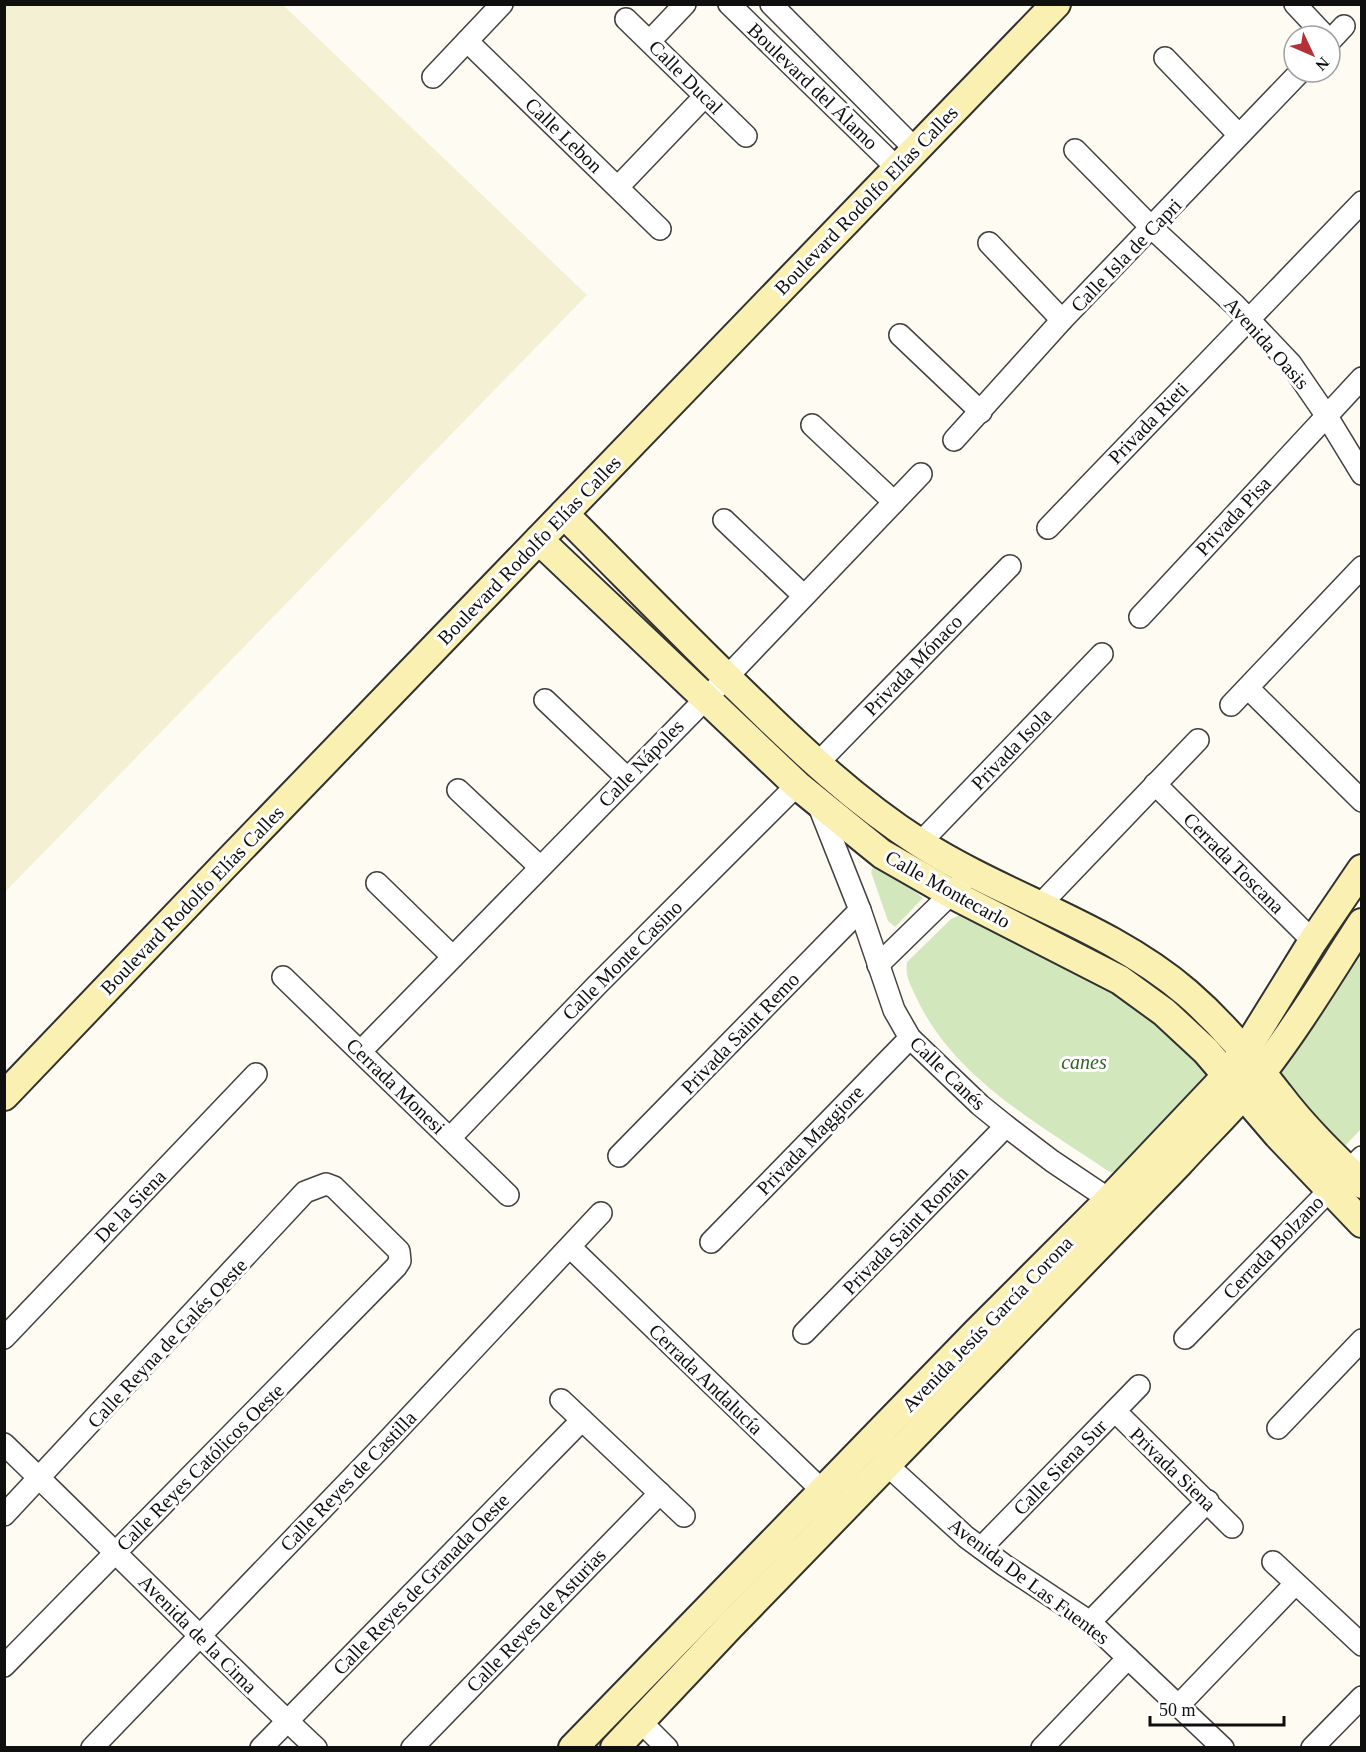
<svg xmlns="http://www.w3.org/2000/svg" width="1366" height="1752" viewBox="0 0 1366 1752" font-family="Georgia,serif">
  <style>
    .farmland { fill: #f3f0d3 }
    .green { fill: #d3e7bd }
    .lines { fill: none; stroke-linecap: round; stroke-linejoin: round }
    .street-casing { stroke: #424242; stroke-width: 24 }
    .secondary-casing { stroke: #313131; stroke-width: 32 }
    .street { stroke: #fff; stroke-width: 21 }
    .secondary { stroke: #f9f0b2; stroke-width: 28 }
    .labels { text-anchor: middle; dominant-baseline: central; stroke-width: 6; stroke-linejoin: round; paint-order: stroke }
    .street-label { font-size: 20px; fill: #0f0f0f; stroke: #fff }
    .park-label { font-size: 20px; font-style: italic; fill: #316323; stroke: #fff }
  </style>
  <rect width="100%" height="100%" fill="#fefbf2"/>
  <!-- farmland -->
  <path class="farmland" d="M5 4 283 5 587 295 5 892Z"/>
  <!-- green -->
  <g class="green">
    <path d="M880 864 923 898 895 927 888 921 871 872 873 867Z"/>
    <path d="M960 915 969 916 1062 959 1167 1028 1208 1074 1157 1130 1115 1173 1108 1171C1037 1123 953 1077 916 997 910 984 905 976 907 962L951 919Z"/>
    <path d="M1361 948V1129L1341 1150 1276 1070Z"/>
  </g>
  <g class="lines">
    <defs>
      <g id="street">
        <path d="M729 4 897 168"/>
        <path d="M771 4 915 149"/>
        <path d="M1295 4 1325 36"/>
        <path d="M626 19 746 136"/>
        <path d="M467 41 660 229"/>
        <path d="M650 41 685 4"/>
        <path d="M1330 41 1344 26"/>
        <path d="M1165 58 1239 135"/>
        <path d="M433 77 502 4"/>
        <path d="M1075 150 1152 228 1235 305 1291 364 1326 415 1362 474"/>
        <path d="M618 187 704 97"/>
        <path d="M989 243 1062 320"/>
        <path d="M900 335 981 412"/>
        <path d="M812 425 894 502"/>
        <path d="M954 440 1062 320 1300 72"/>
        <path d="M724 520 804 596"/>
        <path d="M1048 528 1362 202"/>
        <path d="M1140 617 1362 378"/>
        <path d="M1248 688 1362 801"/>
        <path d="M545 700 627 778"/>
        <path d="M1231 705 1362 567"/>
        <path d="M816 765 1010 566"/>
        <path d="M1155 784 1313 941"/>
        <path d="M458 790 540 867"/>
        <path d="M818 804 860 910 894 1010 910 1038 980 1105 1006 1126 1052 1161 1122 1208"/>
        <path d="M920 843 1102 654"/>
        <path d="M377 883 453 957"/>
        <path d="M1039 906 1198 740"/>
        <path d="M878 965 961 884"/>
        <path d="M283 977 508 1195"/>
        <path d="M361 1051 727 677 921 474"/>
        <path d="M450 1138 597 985 797 785"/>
        <path d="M619 1156 860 910"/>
        <path d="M711 1242 910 1038"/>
        <path d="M570 1247 833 1501"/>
        <path d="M804 1333 1006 1126"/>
        <path d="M4 1338 256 1074"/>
        <path d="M1185 1338 1362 1157"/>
        <path d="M561 1400 684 1516"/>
        <path d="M1115 1411 1232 1527"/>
        <path d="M1278 1428 1362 1340"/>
        <path d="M4 1444C109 1545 210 1648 316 1748"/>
        <path d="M886 1464 966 1537 1004 1565 1090 1622 1223 1748"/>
        <path d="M4 1515 305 1192 326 1184 334 1187 399 1251 400 1261 396 1267 4 1666"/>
        <path d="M981 1548 1139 1386"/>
        <path d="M1273 1562 1362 1645"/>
        <path d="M1090 1622 1208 1501"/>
        <path d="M1179 1705 1295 1584"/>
        <path d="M640 1721 667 1748"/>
        <path d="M92 1748 376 1453 601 1213"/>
        <path d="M261 1748 582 1420"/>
        <path d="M412 1748 660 1493"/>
        <path d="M1042 1748 1128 1658"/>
        <path d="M1312 1748 1362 1697"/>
      </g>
      <g id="secondary">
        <path d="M564 514C625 575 685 637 747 697 801 750 856 802 920 843 1006 898 1109 926 1187 993 1224 1025 1249 1057 1279 1095 1303 1127 1333 1156 1362 1184"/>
        <path d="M539 540 797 785 882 854 952 894 1120 980 1164 1012 1206 1051 1278 1135 1362 1223"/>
        <path d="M4 1096 222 868 1056 4"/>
        <path d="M573 1748 977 1332 1110 1199 1217 1086 1245 1051 1313 941 1362 869"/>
        <path d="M615 1748 729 1627 1179 1163C1206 1133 1237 1104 1262 1072 1298 1026 1330 972 1362 923"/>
      </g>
    </defs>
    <!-- street casing -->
    <use href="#street" class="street-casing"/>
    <!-- secondary casing -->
    <use href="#secondary" class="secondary-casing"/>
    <!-- street -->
    <use href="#street" class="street"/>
    <!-- secondary -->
    <use href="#secondary" class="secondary"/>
  </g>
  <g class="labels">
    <!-- street labels -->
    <g class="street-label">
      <text transform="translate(686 77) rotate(45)">Calle Ducal</text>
      <text transform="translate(813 86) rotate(44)">Boulevard del Álamo</text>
      <text transform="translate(564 135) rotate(44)">Calle Lebon</text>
      <text transform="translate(866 200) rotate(-46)">Boulevard Rodolfo Elías Calles</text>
      <text transform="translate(1126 255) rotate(-46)">Calle Isla de Capri</text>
      <text transform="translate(1267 343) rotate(48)">Avenida Oasis</text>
      <text transform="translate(1148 423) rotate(-46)">Privada Rieti</text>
      <text transform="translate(1233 516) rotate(-47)">Privada Pisa</text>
      <text transform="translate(529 550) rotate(-46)">Boulevard Rodolfo Elías Calles</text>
      <text transform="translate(913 665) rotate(-46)">Privada Mónaco</text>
      <text transform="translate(1011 749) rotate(-46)">Privada Isola</text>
      <text transform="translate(641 763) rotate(-46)">Calle Nápoles</text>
      <text transform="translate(1234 863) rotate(45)">Cerrada Toscana</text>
      <text transform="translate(948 889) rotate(29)">Calle Montecarlo</text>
      <text transform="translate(192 900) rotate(-46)">Boulevard Rodolfo Elías Calles</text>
      <text transform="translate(622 960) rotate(-45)">Calle Monte Casino</text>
      <text transform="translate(740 1033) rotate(-46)">Privada Saint Remo</text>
      <text transform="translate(948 1073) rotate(44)">Calle Canés</text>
      <text transform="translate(396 1086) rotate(44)">Cerrada Monesi</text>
      <text transform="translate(810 1140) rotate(-46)">Privada Maggiore</text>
      <text transform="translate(130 1206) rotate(-46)">De la Siena</text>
      <text transform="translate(905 1230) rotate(-46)">Privada Saint Román</text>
      <text transform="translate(1273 1247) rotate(-46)">Cerrada Bolzano</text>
      <text transform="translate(987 1324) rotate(-46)">Avenida Jesús García Corona</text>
      <text transform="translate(167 1343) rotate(-47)">Calle Reyna de Galés Oeste</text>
      <text transform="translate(706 1379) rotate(44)">Cerrada Andalucía</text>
      <text transform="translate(200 1467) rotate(-45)">Calle Reyes Católicos Oeste</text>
      <text transform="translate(1060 1467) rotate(-46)">Calle Siena Sur</text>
      <text transform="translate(1173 1469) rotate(44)">Privada Siena</text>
      <text transform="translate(348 1481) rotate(-46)">Calle Reyes de Castilla</text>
      <text transform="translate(1029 1581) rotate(37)">Avenida De Las Fuentes</text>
      <text transform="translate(421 1584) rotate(-46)">Calle Reyes de Granada Oeste</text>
      <text transform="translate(536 1620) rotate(-46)">Calle Reyes de Asturias</text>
      <text transform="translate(198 1634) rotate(45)">Avenida de la Cima</text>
    </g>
    <!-- park labels -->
    <g class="park-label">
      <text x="1084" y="1062">canes</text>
    </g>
  </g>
  <!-- border -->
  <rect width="1366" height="1752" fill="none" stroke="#0f0f0f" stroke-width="12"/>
  <!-- north arrow -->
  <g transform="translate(1312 54) rotate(134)"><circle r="28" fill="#ffffff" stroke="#9f9f9f" stroke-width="1.5"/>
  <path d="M0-4.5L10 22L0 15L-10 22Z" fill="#b63038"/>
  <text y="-9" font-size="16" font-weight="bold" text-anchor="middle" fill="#0f0f0f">N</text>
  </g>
  <!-- scale -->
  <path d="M1150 1716v9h134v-9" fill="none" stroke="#0f0f0f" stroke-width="3"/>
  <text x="1159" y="1716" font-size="18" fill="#0f0f0f" stroke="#ffffff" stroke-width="4.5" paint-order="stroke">50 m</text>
</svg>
